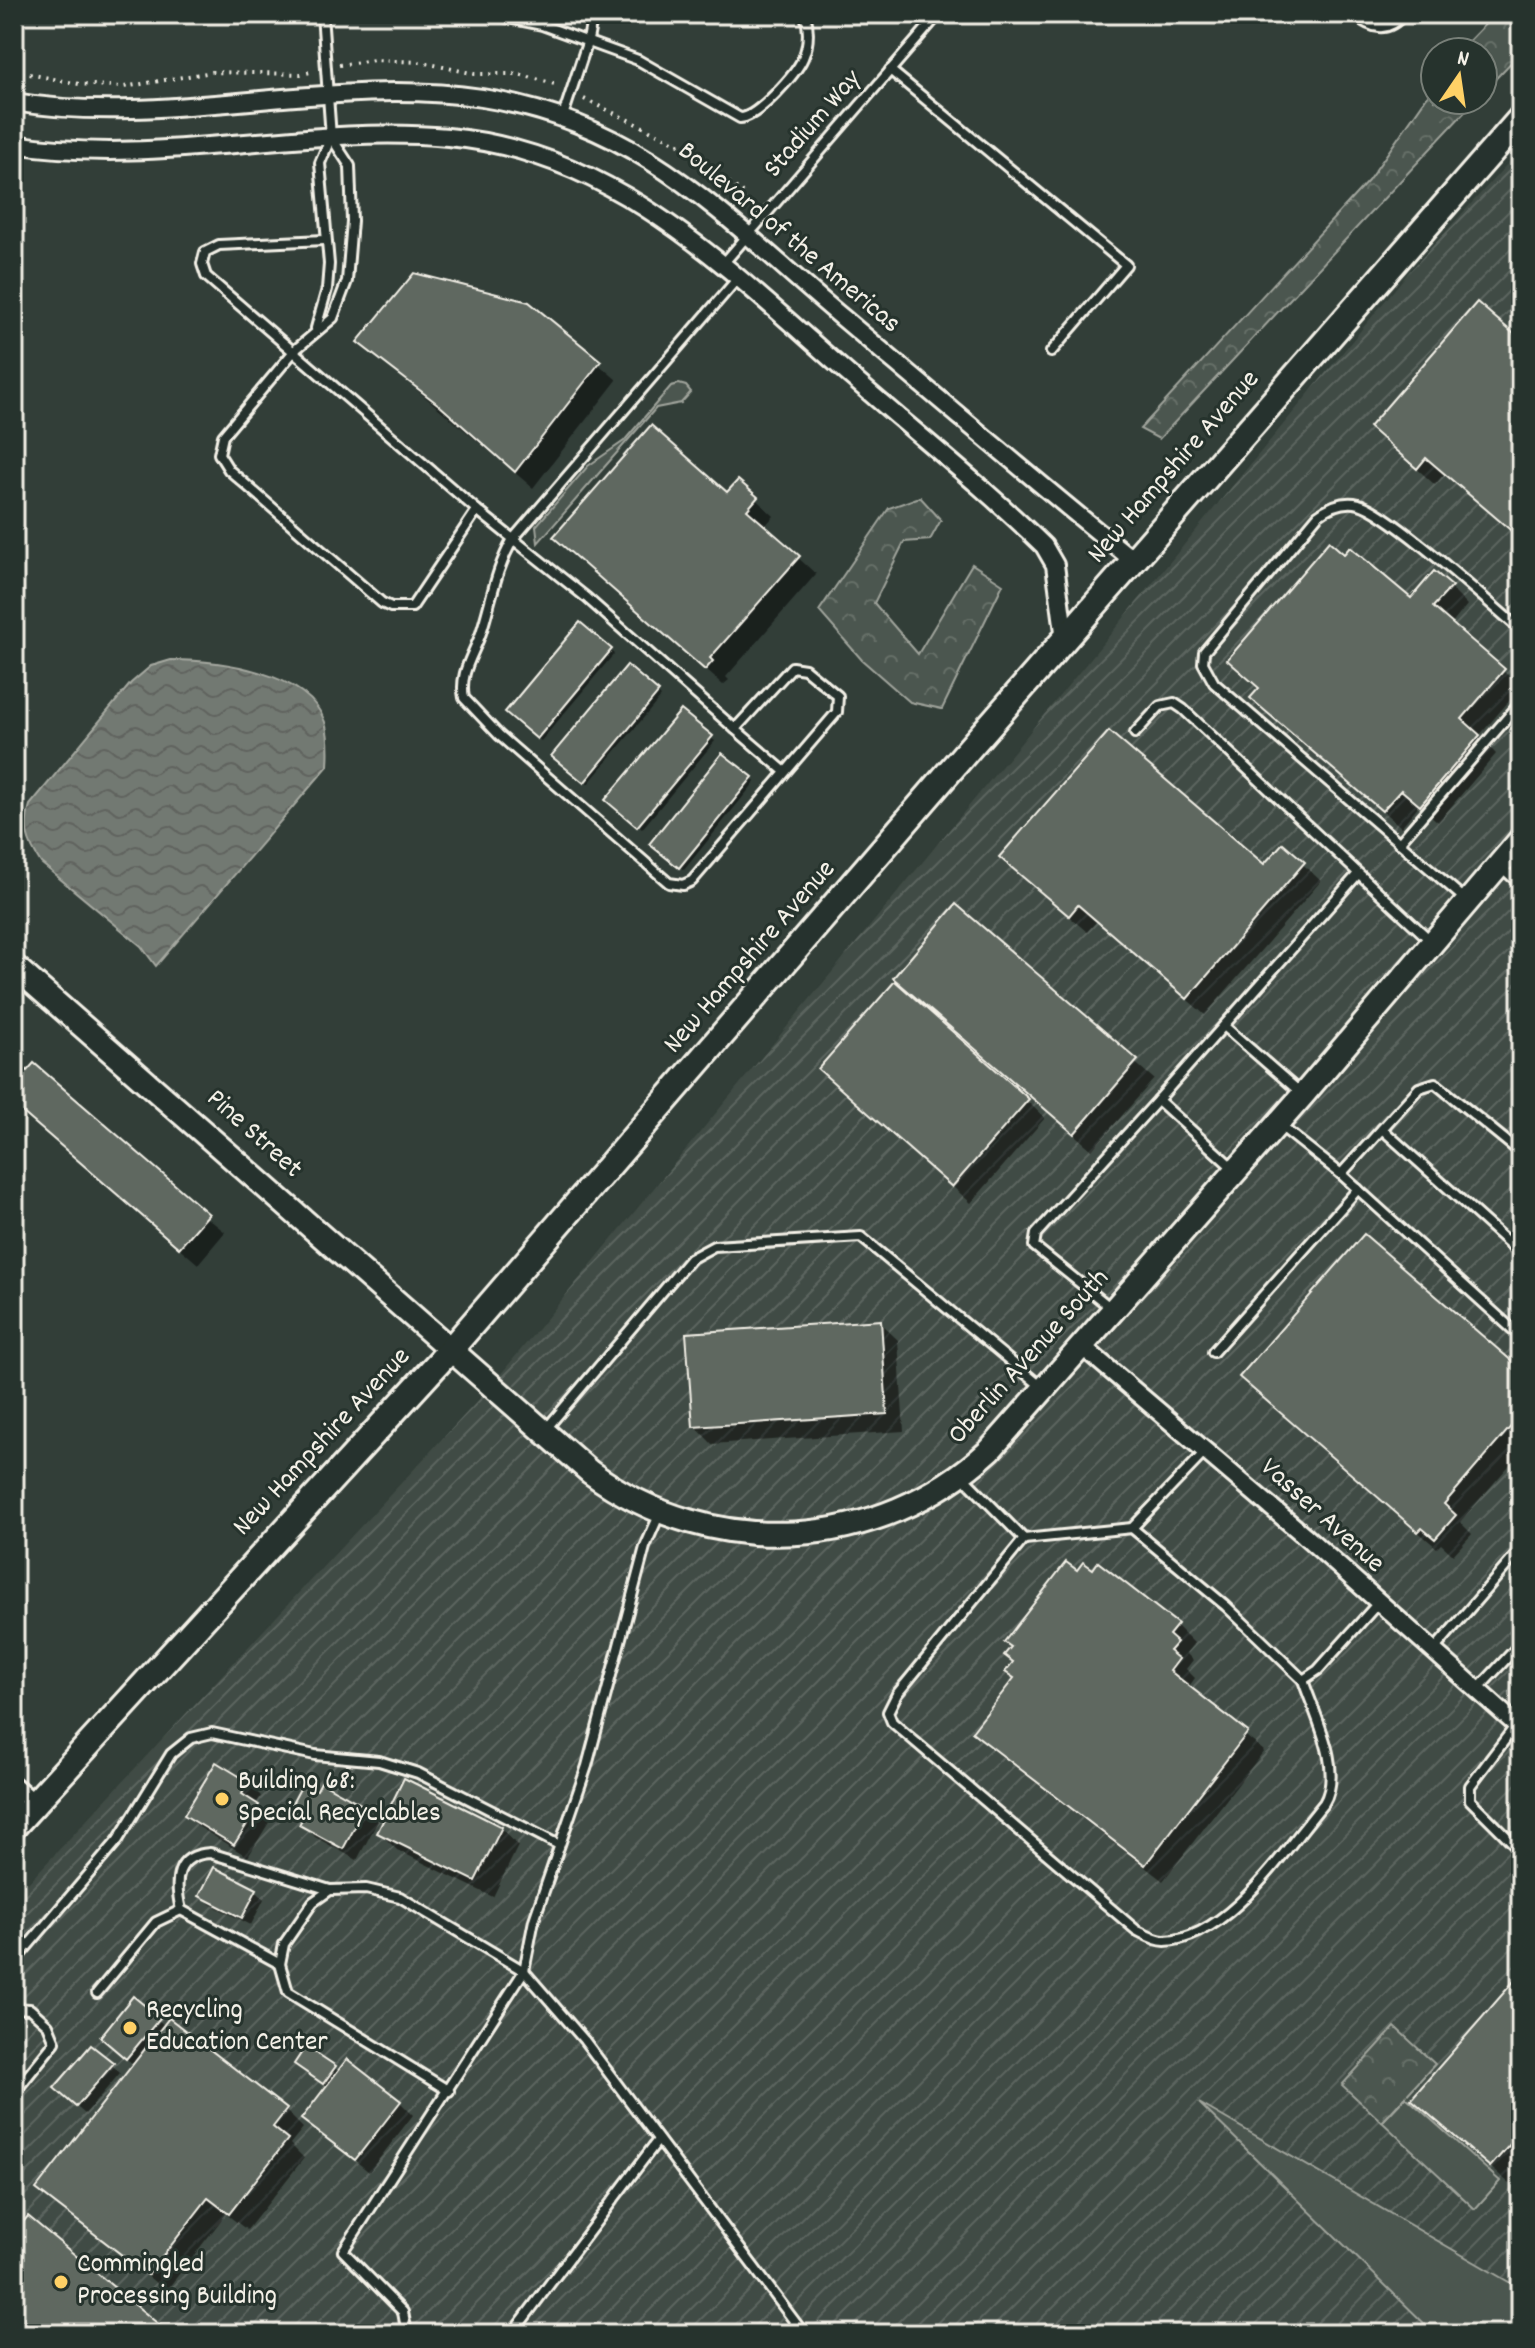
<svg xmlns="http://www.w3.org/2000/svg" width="1535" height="2348" viewBox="0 0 1535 2348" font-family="Dekko,sans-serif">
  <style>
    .industrial { fill: url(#industrial-furrows) }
    .grass { fill: #4c564f; stroke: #a0a49c; stroke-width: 2 }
    .forest { fill: url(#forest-crowns); stroke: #a0a49c; stroke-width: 2 }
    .water { fill: url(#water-waves); stroke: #a6a9a1; stroke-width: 2 }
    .shadow { fill: #0007 }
    .building { fill: #5f6861; stroke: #f4f1e8; stroke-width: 2 }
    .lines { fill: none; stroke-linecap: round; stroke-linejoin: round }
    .service-casing { stroke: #f4f1e8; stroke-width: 14 }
    .minor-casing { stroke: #f4f1e8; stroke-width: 22 }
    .tertiary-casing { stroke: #f4f1e8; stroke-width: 28 }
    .secondary-casing { stroke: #f4f1e8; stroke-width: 30 }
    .path { stroke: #f4f1e8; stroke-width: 4; stroke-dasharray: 2 6; stroke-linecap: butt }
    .service { stroke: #26332d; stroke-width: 8 }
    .minor { stroke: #26332d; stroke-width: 16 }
    .tertiary { stroke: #26332d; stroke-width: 22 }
    .secondary { stroke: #26332d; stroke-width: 24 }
    .poi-dot { fill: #ffd166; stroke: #26332d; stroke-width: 3 }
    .labels { text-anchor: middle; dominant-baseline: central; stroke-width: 6; stroke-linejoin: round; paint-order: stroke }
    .street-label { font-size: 28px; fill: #f4f1e8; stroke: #26332d }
    .poi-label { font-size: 28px; fill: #f4f1e8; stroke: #26332d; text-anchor: start }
  </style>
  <defs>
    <pattern id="industrial-furrows" width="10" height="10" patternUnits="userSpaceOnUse" patternTransform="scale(2)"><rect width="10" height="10" fill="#404b44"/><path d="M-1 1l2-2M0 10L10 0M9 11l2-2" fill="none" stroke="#5c655f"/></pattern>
    <pattern id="forest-crowns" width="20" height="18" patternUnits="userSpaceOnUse" patternTransform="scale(2)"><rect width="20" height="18" fill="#4c564f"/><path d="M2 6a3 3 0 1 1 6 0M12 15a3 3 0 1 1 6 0" fill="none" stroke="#666f68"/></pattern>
    <pattern id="water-waves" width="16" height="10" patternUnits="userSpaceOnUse" patternTransform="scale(2)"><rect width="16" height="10" fill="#727972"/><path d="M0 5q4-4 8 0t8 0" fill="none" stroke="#60635e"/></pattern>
  </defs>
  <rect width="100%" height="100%" fill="#323e38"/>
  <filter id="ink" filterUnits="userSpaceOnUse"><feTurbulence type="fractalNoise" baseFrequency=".0125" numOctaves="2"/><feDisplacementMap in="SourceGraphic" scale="16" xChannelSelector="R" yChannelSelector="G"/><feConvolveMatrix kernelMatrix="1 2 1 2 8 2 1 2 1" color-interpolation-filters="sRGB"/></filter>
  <g filter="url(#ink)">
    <!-- industrial -->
    <path class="industrial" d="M1521 149V2334H14V1898L486 1392 1408 273Z"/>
    <!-- grass -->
    <g class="grass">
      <path d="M679 384 686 386 691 392 681 403 656 408 538 543 536 526 588 466 624 441 671 386Z"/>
      <path d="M1406 2097 1500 2181 1475 2209 1382 2122Z"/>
      <path d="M1199 2103 1521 2289V2334H1435Z"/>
    </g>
    <!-- forest -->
    <g class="forest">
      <path d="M1495 14H1521V52L1483 92V52H1458Z"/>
      <path d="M1435 85V100H1476L1159 439 1140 429 1368 181Z"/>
      <path d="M920 497 941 520 930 540 904 542 874 603 918 654 972 564 1003 584 942 709 910 702 862 660 819 611 889 508Z"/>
      <path d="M1395 2027 1435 2064 1382 2122 1342 2085Z"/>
    </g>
    <!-- water -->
    <path class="water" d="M171 660C217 660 307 671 325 722 329 736 329 751 328 766L156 966 141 946 41 863C27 842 23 829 30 805L131 683 151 666Z"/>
    <!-- shadow -->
    <g class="shadow">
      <path d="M528 304 617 380 533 488 360 342Z"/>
      <path d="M1521 343V539L1445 473 1435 485 1371 427Z"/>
      <path d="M738 483 774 516 764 527 816 574 726 677 729 680 723 685 556 537 728 495Z"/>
      <path d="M1450 588 1467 605 1451 625 1521 687 1479 736 1496 754 1438 822 1419 805 1401 827 1270 715 1411 601Z"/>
      <path d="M581 625 614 654 541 741 507 712Z"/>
      <path d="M627 668 661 697 588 784 554 756Z"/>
      <path d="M711 738 715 741 642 829 611 803Z"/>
      <path d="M752 778 755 782 684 870 655 847Z"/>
      <path d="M1283 846 1321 881 1205 1015 1097 921 1087 932 1020 874 1264 867Z"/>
      <path d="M956 907 1154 1079 1092 1150 986 1058 984 1061 1045 1118 971 1203 820 1069Z"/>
      <path d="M14 1063 225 1232 198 1264 14 1105Z"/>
      <path d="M880 1323 898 1340 904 1431 712 1444 695 1426Z"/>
      <path d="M1521 1372V1452L1460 1522 1472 1534 1453 1555 1441 1544 1437 1548 1259 1395Z"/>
      <path d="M1176 1625 1194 1643 1186 1653 1193 1660 1186 1669 1195 1678 1188 1688 1264 1751 1163 1881 992 1749 975 1732Z"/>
      <path d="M248 1784 261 1796 256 1805 271 1819 248 1857 199 1827 186 1815Z"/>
      <path d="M322 1785 365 1809 378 1821 357 1860 315 1837 291 1809 317 1793Z"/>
      <path d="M501 1828 518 1846 493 1897 397 1850 380 1833Z"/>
      <path d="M215 1870 256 1891 264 1899 251 1925 210 1904 202 1895Z"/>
      <path d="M1521 1976V2169L1509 2183 1431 2116Z"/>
      <path d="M134 1999 165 2026 286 2111 303 2128 290 2144 304 2158 247 2230 226 2214 166 2291 38 2188 134 2065 110 2045Z"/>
      <path d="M296 2064 334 2068 400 2102 413 2115 369 2172 304 2119 328 2088Z"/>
      <path d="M112 2065 120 2073 85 2114 64 2096Z"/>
    </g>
    <!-- building -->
    <g class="building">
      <path d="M414 273 529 302 601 361 515 472 439 405 357 342Z"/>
      <path d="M1477 302 1521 340V539L1426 458 1417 469 1369 427Z"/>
      <path d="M651 425 727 492 738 480 758 497 747 510 800 556 710 658 713 661 705 670 553 537Z"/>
      <path d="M1329 541 1344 554 1350 547 1411 598 1434 571 1452 586 1433 607 1505 669 1462 719 1480 735 1420 806 1401 790 1382 811 1250 698 1259 688 1227 660Z"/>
      <path d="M580 622 612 649 537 739 505 712Z"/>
      <path d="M627 665 659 692 584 783 551 756Z"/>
      <path d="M681 710 713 736 637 827 605 800Z"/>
      <path d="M1109 731 1264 864 1283 843 1305 862 1187 999 1078 905 1069 916 999 857Z"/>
      <path d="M722 753 753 777 679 868 649 844Z"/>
      <path d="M956 904 1138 1060 1074 1134 893 978Z"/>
      <path d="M895 981 1029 1099 952 1187 818 1069Z"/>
      <path d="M14 1061 27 1071 34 1063 209 1214 179 1248 14 1105Z"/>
      <path d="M1364 1234 1521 1369V1415L1444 1504 1456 1515 1435 1539 1422 1528 1418 1532 1239 1377Z"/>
      <path d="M881 1320 887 1414 693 1427 686 1333Z"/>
      <path d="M1066 1562 1077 1570 1083 1562 1093 1569 1098 1562 1178 1624 1169 1635 1177 1642 1169 1651 1179 1659 1170 1671 1248 1732 1145 1865 972 1732 1014 1678 1005 1672 1013 1662 1004 1655 1011 1647 1004 1642Z"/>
      <path d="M216 1762 249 1782 242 1794 259 1805 234 1845 184 1815Z"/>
      <path d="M404 1778 502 1827 475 1881 377 1833Z"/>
      <path d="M321 1782 366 1807 343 1849 299 1825 303 1817 289 1809 303 1783 317 1790Z"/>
      <path d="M214 1867 257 1889 242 1918 199 1896Z"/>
      <path d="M1521 1973V2132L1490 2167 1411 2099Z"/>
      <path d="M133 1996 160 2018 126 2059 100 2037Z"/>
      <path d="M169 2018 287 2109 273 2127 288 2139 229 2214 208 2198 148 2275 36 2189Z"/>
      <path d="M91 2045 114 2063 76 2107 54 2088Z"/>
      <path d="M306 2046 336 2066 323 2084 294 2064Z"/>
      <path d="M347 2059 401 2101 355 2160 301 2119Z"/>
      <path d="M28 2216 168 2332 166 2334H14V2233Z"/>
    </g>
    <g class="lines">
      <defs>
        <g id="service">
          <path d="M322 14 331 137 350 166 352 221 347 281 333 318 295 350 223 436 219 454 229 470 382 603 391 607H412L477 510 206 276 202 264 205 252 219 245 324 240"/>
          <path d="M489 14 542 25 638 60 740 118C757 118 796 74 803 58 809 44 809 28 805 14"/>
          <path d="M1353 14C1372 29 1387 34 1404 14"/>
          <path d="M890 70 1126 265 1051 352"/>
          <path d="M562 119 588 40 593 14"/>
          <path d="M722 265 939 14"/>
          <path d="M316 328 327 289 329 264 320 163 331 137"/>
          <path d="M477 510 513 539 738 278"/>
          <path d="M513 539 587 598 735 729 792 667 805 669 838 696 837 712 692 881 683 885 669 883 499 735 464 698C459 673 473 656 481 633 492 599 495 571 513 539Z"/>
          <path d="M735 729 784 771"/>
          <path d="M1135 733 1160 706 1174 703 1183 709 1432 942"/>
          <path d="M1399 843 1521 702"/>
          <path d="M1499 865 1521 885"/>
          <path d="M1467 901 1214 683 1203 663 1204 652 1318 515C1330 506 1343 500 1359 504 1391 513 1489 603 1521 630"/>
          <path d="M1224 1026 1302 1094"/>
          <path d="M1158 1100 1357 875"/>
          <path d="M1278 1124 1341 1174 1521 1337"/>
          <path d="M1382 1129 1521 1254"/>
          <path d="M1341 1174 1419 1088 1435 1083 1521 1153"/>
          <path d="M1111 1308 1034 1246 1036 1234 1158 1100 1233 1168"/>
          <path d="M1213 1352 1358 1189"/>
          <path d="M546 1429 690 1259 714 1246 861 1237 1043 1388"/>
          <path d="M1205 1452 1132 1528 1226 1606 1303 1680 1318 1670 1378 1603"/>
          <path d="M962 1476 1024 1539 1132 1528"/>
          <path d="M1024 1539 897 1694 888 1712 892 1722 1136 1930C1144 1934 1155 1941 1165 1941 1229 1939 1285 1849 1324 1803 1344 1769 1314 1714 1303 1680"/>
          <path d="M1433 1651 1521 1549"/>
          <path d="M1477 1690 1521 1643"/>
          <path d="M1516 1725 1470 1786V1800L1521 1851"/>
          <path d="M14 1962 118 1840 171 1754 191 1738 212 1733 315 1755 379 1761 418 1773 559 1845"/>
          <path d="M280 1964 181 1910C174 1881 175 1855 210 1853L330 1890"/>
          <path d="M97 1993 156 1922 181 1910"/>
          <path d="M14 2008 30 2009 48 2025 55 2042 14 2093"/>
          <path d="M449 2091 288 1992 280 1964 284 1944 313 1902 330 1890 366 1889 400 1897 524 1971 584 2040 804 2334"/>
          <path d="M407 2334 403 2312 343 2251 524 1971 534 1920 587 1766 645 1547 660 1513"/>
          <path d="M512 2334 658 2140"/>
        </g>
        <g id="minor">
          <path d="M14 102C165 128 331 75 482 98 644 123 725 219 843 318 939 399 1035 481 1134 561"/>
          <path d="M14 144C158 167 303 124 448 137 618 152 732 273 854 379 917 434 984 487 1044 546L1055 565 1065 639"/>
          <path d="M1083 1347 1304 1535 1521 1729"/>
          <path d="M14 1786 34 1803"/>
        </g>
        <path id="tertiary" d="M14 966 590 1472C713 1562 878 1553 990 1450L1303 1095 1521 839"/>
        <path id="secondary" d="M14 1826 451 1349 974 743 1521 118"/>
      </defs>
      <!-- service casing -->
      <use href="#service" class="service-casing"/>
      <!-- minor casing -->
      <use href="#minor" class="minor-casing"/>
      <!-- tertiary casing -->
      <use href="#tertiary" class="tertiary-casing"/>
      <!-- secondary casing -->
      <use href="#secondary" class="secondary-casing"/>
      <!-- path -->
      <g class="path">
        <path d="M339 65 374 60 421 62 475 74H518L558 85"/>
        <path d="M14 71 79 84 124 87 212 72 301 74 315 71"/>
        <path d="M584 99 679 144 744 194 745 209"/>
      </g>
      <!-- service -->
      <use href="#service" class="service"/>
      <!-- minor -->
      <use href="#minor" class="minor"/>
      <!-- tertiary -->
      <use href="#tertiary" class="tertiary"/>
      <!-- secondary -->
      <use href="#secondary" class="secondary"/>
    </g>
  </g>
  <!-- markers -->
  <g class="poi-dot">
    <circle cx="222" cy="1799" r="8"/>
    <circle cx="130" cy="2028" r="8"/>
    <circle cx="61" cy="2282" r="8"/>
  </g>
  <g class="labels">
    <!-- street labels -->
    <g class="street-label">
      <text transform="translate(814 125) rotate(-49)">Stadium Way</text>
      <text transform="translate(788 239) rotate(40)">Boulevard of the Americas</text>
      <text transform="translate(1175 468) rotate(-49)">New Hampshire Avenue</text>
      <text transform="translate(751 958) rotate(-49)">New Hampshire Avenue</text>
      <text transform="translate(253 1135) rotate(42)">Pine Street</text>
      <text transform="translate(1030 1358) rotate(-48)">Oberlin Avenue South</text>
      <text transform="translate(323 1443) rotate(-47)">New Hampshire Avenue</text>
      <text transform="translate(1321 1517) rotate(42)">Vasser Avenue</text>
    </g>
    <!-- poi labels -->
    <g class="poi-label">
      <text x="238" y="1783">Building 68:<tspan x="238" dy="32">Special Recyclables</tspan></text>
      <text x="146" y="2012">Recycling<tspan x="146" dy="32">Education Center</tspan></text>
      <text x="77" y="2266">Commingled<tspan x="77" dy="32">Processing Building</tspan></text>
    </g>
  </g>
  <!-- margin -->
  <rect width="1535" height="2348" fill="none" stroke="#26332d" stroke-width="48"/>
  <rect x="24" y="24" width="1487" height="2300" fill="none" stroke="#f4f1e8" stroke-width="3" filter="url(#ink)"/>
  <!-- north arrow -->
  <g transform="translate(1459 76) rotate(13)"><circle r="38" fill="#26332d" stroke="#787f78" stroke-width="2"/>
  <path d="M0-6L14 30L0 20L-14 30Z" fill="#ffd166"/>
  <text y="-12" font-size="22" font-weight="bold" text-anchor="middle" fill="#f4f1e8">N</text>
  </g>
</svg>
